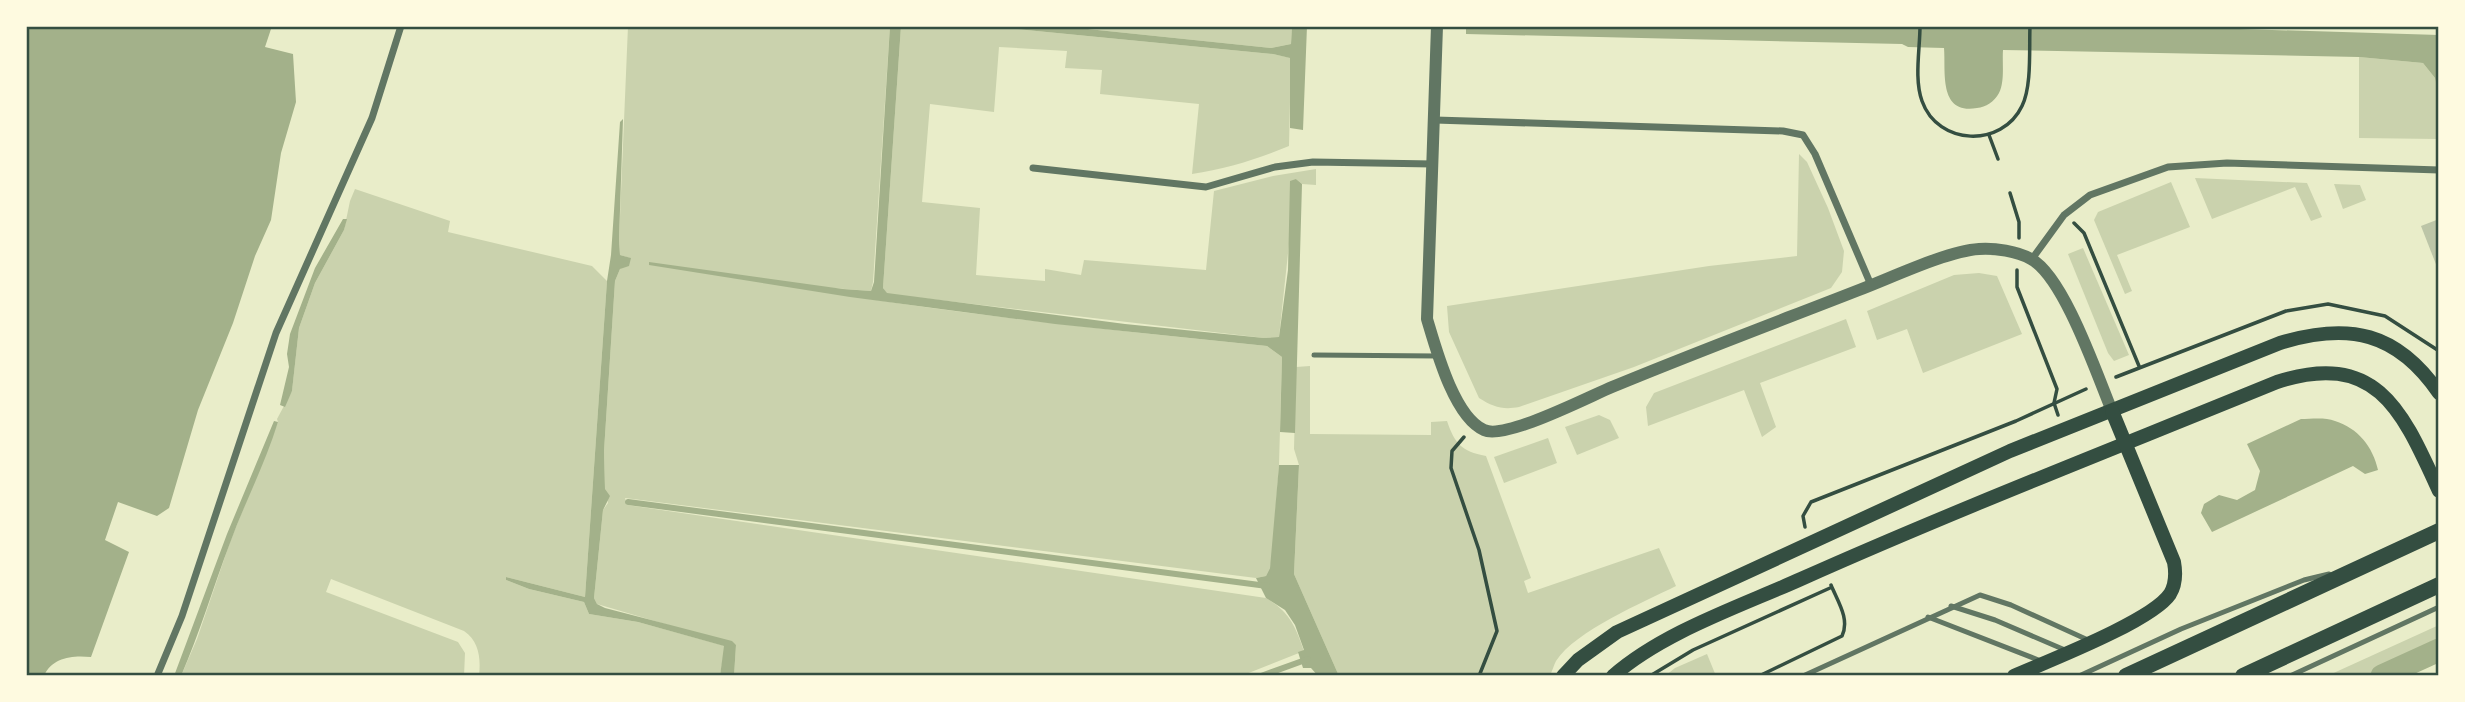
<svg xmlns="http://www.w3.org/2000/svg" width="2465" height="702" viewBox="0 0 2465 702" font-family="'IBM Plex Serif',serif">
  <style>
    .green { fill: #cad2ad }
    .water { fill: #a3b18a }
    .lines { fill: none; stroke-linecap: round; stroke-linejoin: round }
    .stream { stroke: #a3b18a; stroke-width: 6 }
    .canal { stroke: #a3b18a; stroke-width: 23 }
    .building { fill: #bcc5a7 }
    .path { stroke: #344e41; stroke-width: 3.5 }
    .service { stroke: #617663; stroke-width: 5 }
    .minor { stroke: #617663; stroke-width: 7 }
    .tertiary { stroke: #617663; stroke-width: 12 }
    .secondary { stroke: #344e41; stroke-width: 14 }
    .primary { stroke: #344e41; stroke-width: 16 }
    .neatline { fill: none; stroke: #344e41; stroke-width: 2.5 }
  </style>
  <rect width="100%" height="100%" fill="#e9edc9"/>
  <!-- green -->
  <g class="green">
    <path d="M628 26H890L873 282 871 291 779 284C940 313 1104 329 1267 346L1282 357 1279 465 1272 558 1270 568 1266 576 1256 578 625 498 627 505 1266 598C1289 611 1296 627 1304 651L1241 676H734L736 645 597 604 594 598 603 510 608 503 605 489 604 451 615 281 620 269 630 258 620 255 619 240Z"/>
    <path d="M901 26H985L1273 54 1291 58 1289 146C1258 159 1226 169 1192 174L1199 104 1100 94 1102 70 1065 68 1067 51 999 47 994 112 930 104 922 202 980 208 976 275 1045 281V269L1081 275 1084 260 1206 270 1214 191 1273 176 1316 169V185L1302 184 1296 179 1279 337 1264 338 887 294 883 288Z"/>
    <path d="M1059 26H1292L1291 44 1271 48Z"/>
    <path d="M2359 57 2423 63 2435 78 2439 98V142L2437 139 2359 138Z"/>
    <path d="M1799 154 1807 162 1828 208 1844 251 1842 272 1831 288 1634 367 1519 407C1503 410 1493 407 1479 398L1449 332 1447 306 1709 266 1797 256Z"/>
    <path d="M2195 178 2307 183 2322 217 2311 221 2295 187 2212 219Z"/>
    <path d="M2171 182 2190 227 2117 255 2132 291 2125 294 2094 220 2098 212Z"/>
    <path d="M2334 184 2360 185 2366 200 2343 209Z"/>
    <path d="M355 189 450 221 448 232 592 266 607 281 585 597 506 577V580L529 589 584 602 589 614 638 622 725 646 720 676H479C481 658 479 641 464 631L331 579 326 592 458 642 465 653 464 676H181L197 639 230 542 278 422 277 419 292 391 299 328 315 283 344 230 350 201Z"/>
    <path d="M2083 248 2129 355 2114 361 2108 353 2068 254Z"/>
    <path d="M1979 273 1997 276 2022 334 1923 373 1907 329 1877 340 1867 311 1954 275Z"/>
    <path d="M1846 319 1856 347 1760 383 1776 427 1762 437 1744 390 1648 426 1646 407 1654 393Z"/>
    <path d="M1310 366V434L1431 435V422L1447 421C1455 444 1461 451 1486 456L1531 578 1524 581 1528 593 1659 548 1676 586C1644 602 1575 631 1556 661 1554 665 1552 671 1550 676H1339L1294 574 1299 465 1294 449 1296 367Z"/>
    <path d="M1599 415 1610 420 1619 438 1577 455 1565 427Z"/>
    <path d="M1548 438 1557 463 1504 483 1494 457Z"/>
    <path d="M2439 625V642L2367 676H2327Z"/>
    <path d="M1707 654 1716 676H1665L1675 668Z"/>
  </g>
  <!-- water -->
  <g class="water">
    <path d="M26 26H272L265 47 293 54 296 102 281 153 271 220 255 256 233 323 198 410 169 508 157 516 118 502 105 540 129 552 91 657C73 655 52 657 44 676H26Z"/>
    <path d="M890 26H901L883 288 887 293 1125 324 1264 338 1279 337 1288 270 1290 181 1296 179 1302 184 1295 433 1280 432 1282 357 1267 346 1055 324 850 297 649 265V262L843 289 871 291 874 282Z"/>
    <path d="M985 26H1059L1271 48 1291 44 1292 26H1307L1303 130 1290 128V58L1273 54Z"/>
    <path d="M1466 26H2143L2439 35V98L2435 78 2423 63 2359 57 2003 50C2002 63 2005 81 1999 93 1994 102 1986 107 1977 108 1938 115 1946 71 1944 48L1908 47 1902 44 1466 34Z"/>
    <path d="M623 119 619 240 620 255 631 258 629 266 620 269 615 281 604 451 605 489 610 496 603 510 594 598 597 604 605 608 732 641 736 645 734 676H720L724 646 638 622 589 614 584 602 529 589 506 580V577L585 597 607 281 611 255 620 122Z"/>
    <path d="M343 219H347L344 230 315 283 299 328 292 391 285 407 280 405 289 367 287 354 290 334 315 268Z"/>
    <path d="M2301 419C2311 419 2325 417 2335 421 2358 428 2373 447 2378 470L2365 474 2353 466 2212 532 2201 513 2204 504 2219 495 2237 500 2255 490 2260 471 2247 444Z"/>
    <path d="M274 421 278 422C265 464 245 502 230 543 213 588 200 632 181 676H174L227 534Z"/>
    <path d="M1279 465H1299L1294 574 1339 676H1318L1311 668H1303L1298 652 1304 650 1295 625 1285 610 1266 598 1256 578 1266 576 1270 568Z"/>
  </g>
  <g class="lines">
    <!-- stream -->
    <g class="stream">
      <path d="M628 502 1267 586"/>
      <path d="M1261 676 1308 659"/>
    </g>
    <!-- canal -->
    <path class="canal" d="M2382 676 2439 650"/>
  </g>
  <!-- building -->
  <path class="building" d="M2439 219V272L2421 226Z"/>
  <g class="lines">
    <!-- path -->
    <g class="path">
      <path d="M1920 26C1920 49 1914 79 1922 101 1938 146 2002 148 2022 106 2032 86 2029 48 2030 26"/>
      <path d="M1989 135 1998 159"/>
      <path d="M2010 193 2019 222V238"/>
      <path d="M2074 223 2084 233 2139 366"/>
      <path d="M2017 270V287L2057 389 2054 403 2058 415"/>
      <path d="M2116 377 2286 311 2328 304 2385 316 2439 351"/>
      <path d="M1464 437 1452 451 1451 468 1479 550 1497 631 1479 676"/>
      <path d="M1805 527 1803 516 1811 502 2016 421 2086 389"/>
      <path d="M1650 676 1693 650 1830 588"/>
      <path d="M1759 676 1842 636C1850 619 1838 602 1831 585"/>
    </g>
    <!-- service -->
    <g class="service">
      <path d="M1314 355 1437 356"/>
      <path d="M1951 606 1995 620 2065 650"/>
      <path d="M1928 617 2041 661"/>
      <path d="M1803 676 1980 595 2011 605 2088 640"/>
      <path d="M2079 676 2181 629 2304 580 2329 574"/>
      <path d="M2290 676 2439 607"/>
    </g>
    <!-- minor -->
    <g class="minor">
      <path d="M1435 120 1783 131 1803 135 1815 154 1871 285"/>
      <path d="M1033 168 1206 187 1275 167 1313 162 1433 164"/>
      <path d="M2032 259 2064 215 2090 195 2168 167 2227 163 2439 170"/>
      <path d="M157 676 182 616 276 333 372 118 401 26"/>
    </g>
    <!-- tertiary -->
    <path class="tertiary" d="M1437 26 1427 319C1436 349 1454 417 1484 430 1505 440 1588 397 1612 387 1694 353 1777 322 1859 290 1891 278 1947 251 1979 249 1995 248 2017 251 2031 259 2064 277 2097 375 2112 411"/>
    <!-- secondary -->
    <g class="secondary">
      <path d="M1563 676 1578 660 1617 632 2010 451 2280 343C2349 322 2397 332 2439 393"/>
      <path d="M1613 676C1663 632 1741 606 1801 579 1958 509 2118 447 2277 382 2378 349 2403 413 2439 491"/>
      <path d="M2014 676C2048 661 2152 621 2170 594 2176 584 2176 573 2174 562L2112 411"/>
    </g>
    <!-- primary -->
    <g class="primary">
      <path d="M2126 676 2439 531"/>
      <path d="M2243 676 2439 585"/>
    </g>
  </g>
  <!-- border -->
  <rect width="2465" height="702" fill="none" stroke="#fefae0" stroke-width="56"/>
  <rect x="28" y="28" width="2409" height="646" class="neatline"/>
</svg>
